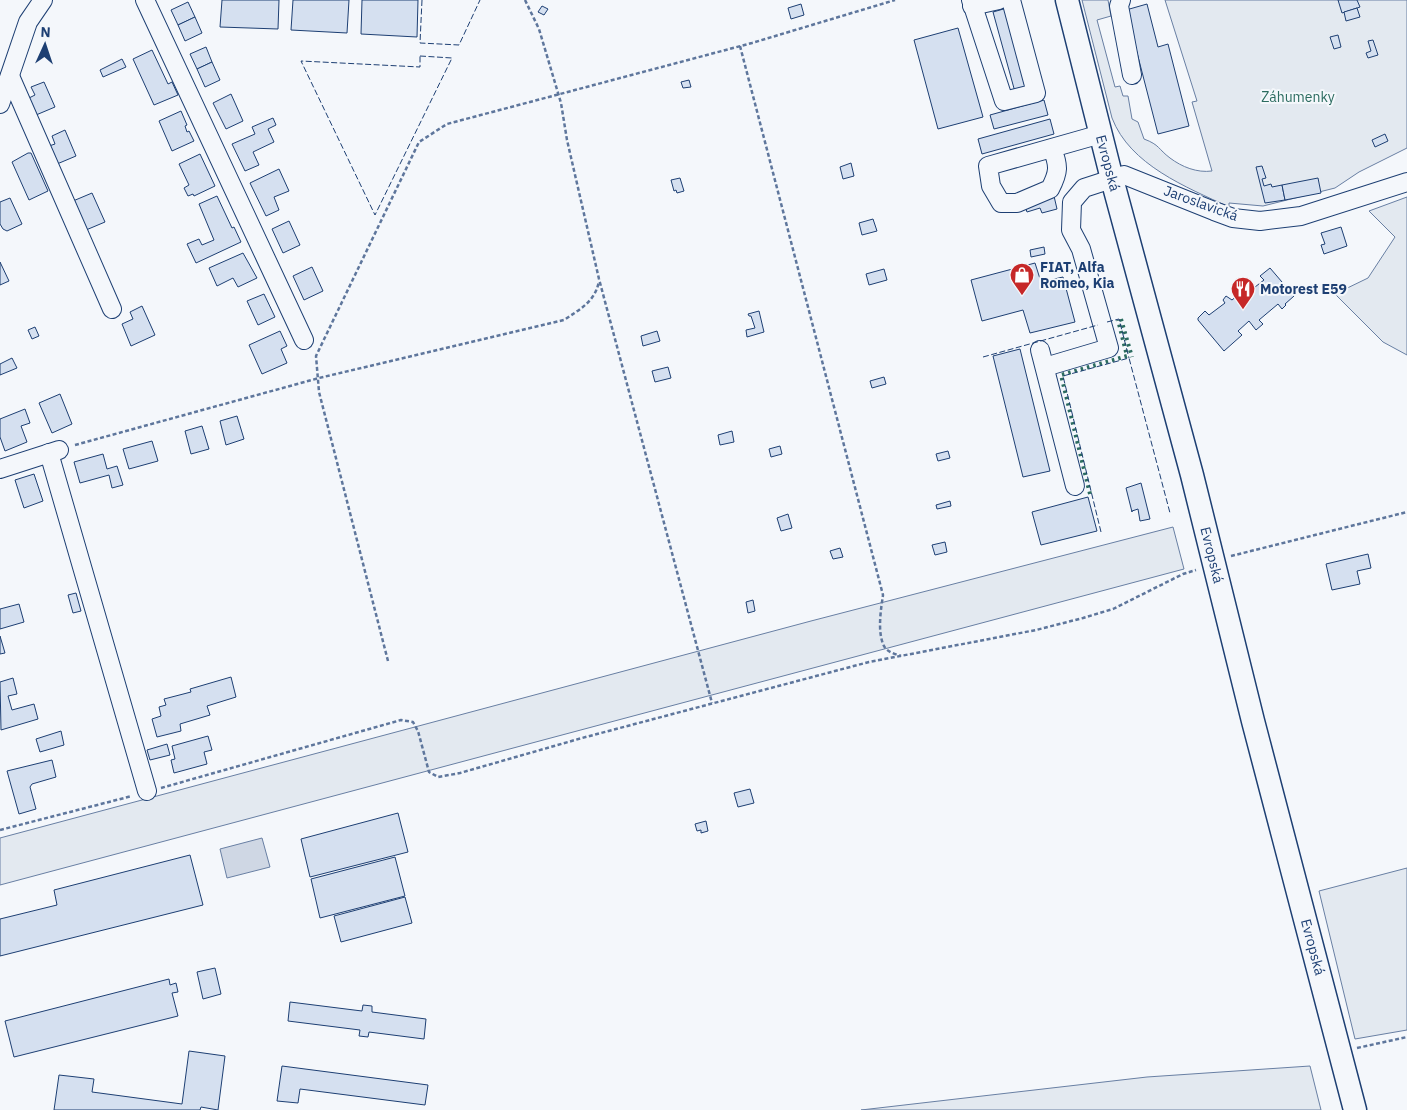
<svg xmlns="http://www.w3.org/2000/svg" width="1407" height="1110" viewBox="0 0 1407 1110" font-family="'IBM Plex Sans',sans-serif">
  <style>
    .green { fill: #e3e9f0; stroke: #687fa3 }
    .water { fill: #cfd7e4; stroke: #687fa3 }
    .building { fill: #d5e0f0; stroke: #1d3f73 }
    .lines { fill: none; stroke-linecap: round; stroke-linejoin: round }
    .minor-casing { stroke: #1d3f73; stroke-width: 20 }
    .major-casing { stroke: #1d3f73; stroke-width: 25 }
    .path { stroke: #5e769c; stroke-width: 2.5; stroke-dasharray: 4 2.5; stroke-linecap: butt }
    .minor { stroke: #f4f7fb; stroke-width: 18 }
    .major { stroke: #f4f7fb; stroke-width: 22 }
    .hedge { stroke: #2c6c60; stroke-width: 4; stroke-dasharray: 2.5 4; stroke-linecap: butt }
    .fence { stroke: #1d3f73; stroke-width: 1; stroke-dasharray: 6 2.5; stroke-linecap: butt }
    .labels { text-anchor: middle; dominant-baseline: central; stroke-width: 4; stroke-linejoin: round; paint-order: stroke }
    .park-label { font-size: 14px; fill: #2c6c60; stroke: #f4f7fb }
    .street-label { font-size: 14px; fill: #1d3f73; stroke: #f4f7fb }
    .poi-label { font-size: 14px; font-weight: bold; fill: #1d3f73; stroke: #f4f7fb; text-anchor: start }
  </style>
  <rect width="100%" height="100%" fill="#f4f7fb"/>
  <!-- green -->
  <g class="green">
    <path d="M1082 0H1108L1111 16 1097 20 1115 87 1120 86 1123 96H1128L1132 119 1138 122 1144 139C1160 145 1158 149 1170 158 1182 167 1197 173 1212 171L1192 102 1197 101 1165 0H1407V148L1359 172 1335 188 1263 206 1229 203V207C1186 187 1130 165 1112 118Z"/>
    <path d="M1407 197V355L1383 342 1335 294 1368 278 1395 237 1369 211Z"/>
    <path d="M1173 527 1184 569 0 885V838L811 621Z"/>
    <path d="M1407 868V1030L1355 1039 1319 891Z"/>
    <path d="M1310 1066 1321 1110H861L1147 1077Z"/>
  </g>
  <!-- water -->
  <path class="water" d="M262 838 270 867 227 878 220 849Z"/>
  <!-- building -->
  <g class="building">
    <path d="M222 0H279L278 29 220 27Z"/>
    <path d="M293 0H349L347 33 291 30Z"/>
    <path d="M362 0H418L417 37 361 34Z"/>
    <path d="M1338 0H1357L1360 7 1342 13Z"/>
    <path d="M188 2 195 17 178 25 171 10Z"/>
    <path d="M801 4 804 15 791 19 788 8Z"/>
    <path d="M1147 4 1158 47 1168 44 1189 126 1158 134 1126 10Z"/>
    <path d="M542 6 548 9 544 15 538 12Z"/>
    <path d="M1007 8 1028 89 1015 92 993 12Z"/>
    <path d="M1357 8 1360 17 1346 21 1344 12Z"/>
    <path d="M195 17 202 33 185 41 178 25Z"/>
    <path d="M958 28 983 117 938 129 914 40Z"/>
    <path d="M1338 35 1341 47 1334 49 1330 37Z"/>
    <path d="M1373 40 1378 55 1368 58 1366 53 1371 51 1368 41Z"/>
    <path d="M206 47 212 62 197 69 190 54Z"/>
    <path d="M152 50 168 84 172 82 178 95 154 105 133 59Z"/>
    <path d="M122 59 126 67 103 77 100 70Z"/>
    <path d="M212 62 220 80 205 87 197 69Z"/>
    <path d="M689 80 691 87 683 88 681 82Z"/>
    <path d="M44 82 55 107 36 115 29 98 35 95 31 87Z"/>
    <path d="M231 94 243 121 226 129 213 103Z"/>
    <path d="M1044 100 1048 115 994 129 990 115Z"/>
    <path d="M181 111 187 125 185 126 187 132 189 131 194 141 172 151 159 121Z"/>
    <path d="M273 118 276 125 268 129 274 142 253 152 259 165 245 171 232 144 255 134 252 127Z"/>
    <path d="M1050 119 1054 134 982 154 978 139Z"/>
    <path d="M65 130 76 156 57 164 49 146 55 144 52 136Z"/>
    <path d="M1385 134 1388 141 1375 147 1372 140Z"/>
    <path d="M28 153H31L48 191 29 200 12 162Z"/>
    <path d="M200 154 215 186 194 196 193 194 188 196 184 188 189 185 179 164Z"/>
    <path d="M851 163 854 176 843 179 840 167Z"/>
    <path d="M1262 166 1266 178 1262 179 1264 186 1271 184 1272 187 1282 185 1285 200 1265 203 1256 167Z"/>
    <path d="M279 169 289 191 274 197 279 210 266 216 250 183Z"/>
    <path d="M680 178 684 191 677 193 676 190 674 191 671 180Z"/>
    <path d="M1318 178 1321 193 1285 200 1282 185Z"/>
    <path d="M92 193 105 222 86 230 73 201Z"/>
    <path d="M217 196 232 228 234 227 241 242 196 263 187 244 199 239 202 245 214 240 199 204Z"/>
    <path d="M1054 196 1057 209 1042 213 1040 208 1027 212 1025 206Z"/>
    <path d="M10 198 22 224 7 231 3 229 0 224V202Z"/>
    <path d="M873 219 877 231 862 235 859 223Z"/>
    <path d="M289 221 300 245 283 253 272 229Z"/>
    <path d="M1341 227 1347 246 1324 254 1321 245 1325 244 1321 233Z"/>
    <path d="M1044 247 1045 254 1031 257 1030 250Z"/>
    <path d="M243 253 257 278 238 287 233 278 217 286 209 268Z"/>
    <path d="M0 262 9 281 0 285Z"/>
    <path d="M1035 263 1041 282 1063 277 1075 322 1030 333 1023 310 982 321 971 280Z"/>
    <path d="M312 267 323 291 304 300 293 276Z"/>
    <path d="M1270 268 1294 296 1285 304 1286 305 1282 309 1278 304 1259 320 1263 324 1256 330 1249 321 1238 331 1242 335 1224 351 1198 320V318L1205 311 1209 315 1225 303 1223 300 1226 296 1232 300 1238 295 1241 298 1264 280 1260 276Z"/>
    <path d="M884 269 887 280 869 285 866 274Z"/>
    <path d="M264 294 275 317 258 325 247 301Z"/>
    <path d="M142 306 155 335 131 346 122 324 133 319 130 312Z"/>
    <path d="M759 311 764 332 747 337 746 330 755 328 751 316H749L748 314Z"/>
    <path d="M35 327 39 336 32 339 28 330Z"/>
    <path d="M280 331 287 346 281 349 287 363 262 374 249 345Z"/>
    <path d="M657 331 660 341 643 346 641 336Z"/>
    <path d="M1020 349 1050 471 1023 477 993 356Z"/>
    <path d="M12 358 17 368 0 375V364Z"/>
    <path d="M668 367 671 378 655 382 652 371Z"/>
    <path d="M884 377 886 384 872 388 870 381Z"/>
    <path d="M60 394 72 424 52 433 39 403Z"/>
    <path d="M25 409 30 423 21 426 27 442 5 451 0 437V419Z"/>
    <path d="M237 416 244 439 226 445 220 421Z"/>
    <path d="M202 426 209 449 191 454 185 431Z"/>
    <path d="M732 431 734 442 720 445 718 435Z"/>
    <path d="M152 441 158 461 129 469 123 449Z"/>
    <path d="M780 446 782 454 771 457 769 449Z"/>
    <path d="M948 451 950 458 938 461 936 454Z"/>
    <path d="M103 454 107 469 117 466 123 485 112 488 109 475 80 483 74 462Z"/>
    <path d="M34 474 43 501 24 508 15 480Z"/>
    <path d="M1141 483 1150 519 1140 521 1138 509 1132 511V512L1126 488Z"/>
    <path d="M1088 497 1097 531 1041 545 1032 512Z"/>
    <path d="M950 501 951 506 937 509 936 505Z"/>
    <path d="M788 514 792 528 781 531 777 518Z"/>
    <path d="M945 542 947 552 935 555 932 545Z"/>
    <path d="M840 548 843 557 833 559 830 551Z"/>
    <path d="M1368 554 1371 568 1357 571 1360 584 1332 590 1326 564Z"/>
    <path d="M76 593 81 611 73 613 68 595Z"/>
    <path d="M753 600 755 611 748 613 746 602Z"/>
    <path d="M19 604 24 622 0 629V609Z"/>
    <path d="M0 636 5 653 0 654Z"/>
    <path d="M231 677 236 697 207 706 210 715 180 724 181 731 157 737 152 719 161 716 159 707 166 705 164 699 191 692 190 689Z"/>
    <path d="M13 678 17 694 8 696 12 710 34 704 38 719 1 730 0 682Z"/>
    <path d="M61 731 64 745 40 752 36 739Z"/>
    <path d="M208 736 212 750 204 752 207 764 174 773 171 760 175 759 172 746Z"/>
    <path d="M167 744 170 755 150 760 147 750Z"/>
    <path d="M52 760 56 777 32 784 30 787 36 809 19 814 7 771Z"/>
    <path d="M750 789 754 803 738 807 734 793Z"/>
    <path d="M398 813 408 852 310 877 301 839Z"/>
    <path d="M706 821 708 831 701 833V830L697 831 695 824Z"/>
    <path d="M190 855 203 905 0 956V919L57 905 54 890Z"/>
    <path d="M395 857 405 896 320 918 311 879Z"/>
    <path d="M405 897 412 923 341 942 334 916Z"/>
    <path d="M215 968 221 994 203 999 197 972Z"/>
    <path d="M169 979 170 985 176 983 178 992 172 993 178 1016 14 1057 5 1021Z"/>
    <path d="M290 1002 362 1011 363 1005 372 1006V1012L426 1019 424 1039 369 1032 368 1037 359 1036 360 1030 288 1021Z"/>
    <path d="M189 1051 225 1056 218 1110 201 1107 200 1110H54L59 1075 94 1079 92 1092 182 1104Z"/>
    <path d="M282 1066 428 1085 425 1105 300 1089 298 1103 277 1101Z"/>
  </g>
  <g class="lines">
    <defs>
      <g id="minor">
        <path d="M145 0 304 340"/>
        <path d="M971 0 1004 101 1036 93 1011 0"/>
        <path d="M1121 0 1119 6 1132 75"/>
        <path d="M972 6 999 0"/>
        <path d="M10 76 112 309"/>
        <path d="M0 104 28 22 43 0"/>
        <path d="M1052 148C1059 166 1059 172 1050 189L1017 203H1001L991 186 988 166 1101 134"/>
        <path d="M1040 350 1075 486"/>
        <path d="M1045 367 1109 348 1081 249 1071 230 1072 202 1084 188 1124 175 1214 211 1233 218 1260 221 1301 216 1407 182"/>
        <path d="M49 453 147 791"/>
        <path d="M0 469 59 450"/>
      </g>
      <path id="major" d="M1067 0 1112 179 1192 475 1253 721 1355 1110"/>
    </defs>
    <!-- minor casing -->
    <use href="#minor" class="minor-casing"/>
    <!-- major casing -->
    <use href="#major" class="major-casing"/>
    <!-- path -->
    <g class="path">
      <path d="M525 0 539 29 561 103 567 140 599 279 712 703"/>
      <path d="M740 46 883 595C881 609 877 632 884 646 887 652 895 654 901 656"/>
      <path d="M75 445 319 378 564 320C580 309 595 302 599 281"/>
      <path d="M1231 556 1407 512"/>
      <path d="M388 661 319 392 316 356 419 142 447 124 752 43 895 0"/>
      <path d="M161 788 401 720 413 722 418 731 429 772 438 777 460 773 582 738 869 662 1036 630 1083 618 1113 609 1183 574 1196 570"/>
      <path d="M0 830 132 796"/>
      <path d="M1357 1048 1407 1037"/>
    </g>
    <!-- minor -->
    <use href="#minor" class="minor"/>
    <!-- major -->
    <use href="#major" class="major"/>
    <!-- hedge -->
    <g class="hedge">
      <path d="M1121 319 1132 357"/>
      <path d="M1090 494 1061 375 1127 356 1118 320"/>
    </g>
    <!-- fence -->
    <g class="fence">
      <path d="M422 0 420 43 459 45 480 0"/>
      <path d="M420 56 452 58 375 215 301 61 420 67Z"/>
      <path d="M1107 322 1119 319 1129 358"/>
      <path d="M983 357 1098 325"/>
      <path d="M1101 532 1063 376 1129 358 1170 513"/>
    </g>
  </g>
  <!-- icons -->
  <defs>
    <symbol id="shop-pin" viewBox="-11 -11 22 30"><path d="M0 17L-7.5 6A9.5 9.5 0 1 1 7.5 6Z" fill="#c62828" stroke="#f4f7fb"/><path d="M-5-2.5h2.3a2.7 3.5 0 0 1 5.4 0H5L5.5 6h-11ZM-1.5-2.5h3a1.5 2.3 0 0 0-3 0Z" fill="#fff"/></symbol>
    <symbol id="restaurant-pin" viewBox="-11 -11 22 30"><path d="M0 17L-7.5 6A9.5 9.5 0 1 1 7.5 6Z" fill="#c62828" stroke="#f4f7fb"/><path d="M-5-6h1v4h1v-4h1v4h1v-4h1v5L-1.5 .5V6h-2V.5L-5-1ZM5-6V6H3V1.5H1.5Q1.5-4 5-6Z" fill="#fff"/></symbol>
  </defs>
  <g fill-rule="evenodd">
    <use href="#shop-pin" x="1008" y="261" width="28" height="38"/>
    <use href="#restaurant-pin" x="1229" y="275" width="28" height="38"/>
  </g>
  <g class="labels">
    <!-- park labels -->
    <g class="park-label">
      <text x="1298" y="97">Záhumenky</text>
    </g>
    <!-- street labels -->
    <g class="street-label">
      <text transform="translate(1108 163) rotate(75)">Evropská</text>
      <text transform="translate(1201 203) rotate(20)">Jaroslavická</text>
      <text transform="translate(1212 555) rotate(76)">Evropská</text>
      <text transform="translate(1313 947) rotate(75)">Evropská</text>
    </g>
    <!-- poi labels -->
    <g class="poi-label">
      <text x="1040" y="267">FIAT, Alfa<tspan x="1040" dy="16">Romeo, Kia</tspan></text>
      <text x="1260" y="289">Motorest E59</text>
    </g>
  </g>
  <!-- north arrow -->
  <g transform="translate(45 45) rotate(3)" stroke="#f4f7fb" stroke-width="4" paint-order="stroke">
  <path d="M0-4L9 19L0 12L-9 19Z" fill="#1d3f73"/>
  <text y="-8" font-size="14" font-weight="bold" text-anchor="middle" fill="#1d3f73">N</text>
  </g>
</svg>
